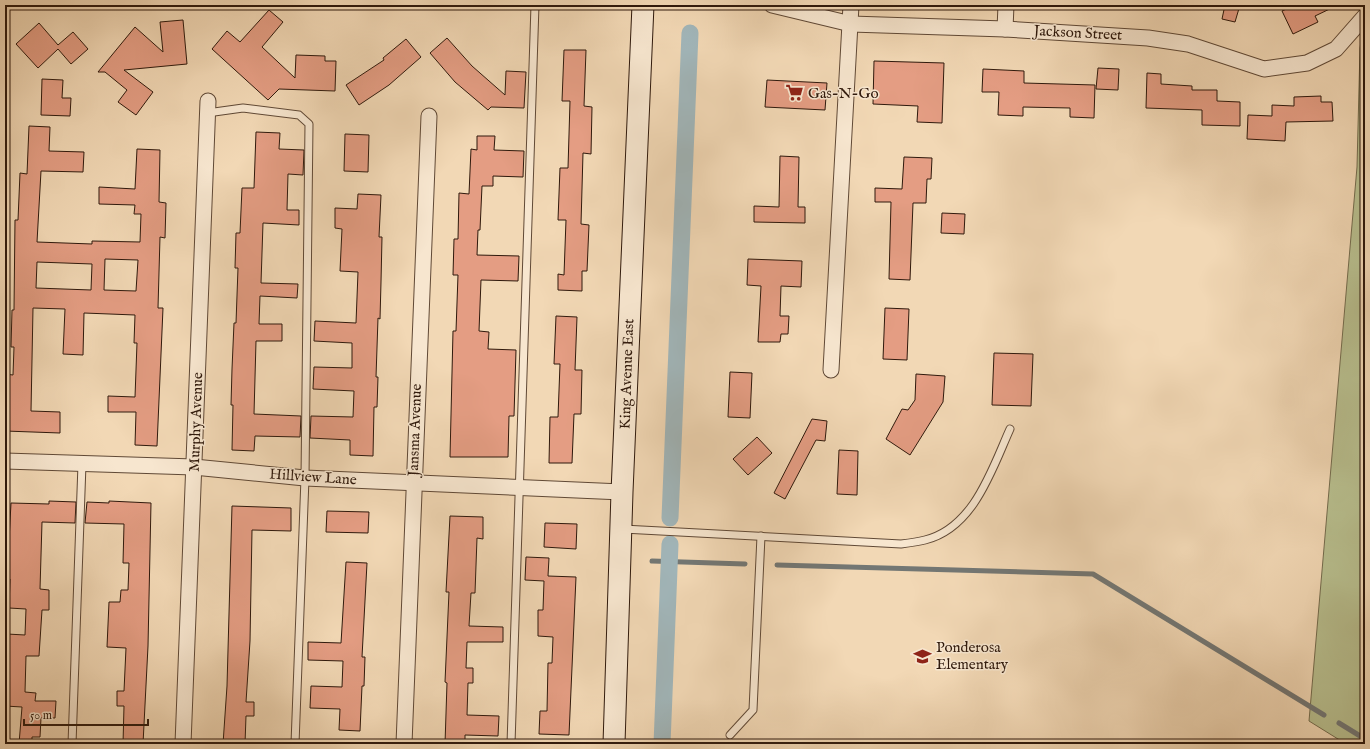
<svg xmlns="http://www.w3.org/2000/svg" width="1370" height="749" viewBox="0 0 1370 749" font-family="'IM FELL English',serif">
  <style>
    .green { fill: #b8bf8f; stroke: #746c4e }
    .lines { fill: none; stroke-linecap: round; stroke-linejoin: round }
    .stream { stroke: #737774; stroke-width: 5 }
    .canal { stroke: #a1b6ba; stroke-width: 17 }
    .building { fill: #e49d83; stroke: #2f190c; fill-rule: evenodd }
    .service-casing { stroke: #604936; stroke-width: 9 }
    .minor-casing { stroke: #604936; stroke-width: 17 }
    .secondary-casing { stroke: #2f190c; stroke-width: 23 }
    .service { stroke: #f7e6cf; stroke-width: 7 }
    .minor { stroke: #f7e6cf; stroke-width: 15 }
    .secondary { stroke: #f7e6cf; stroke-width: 21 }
    .labels { text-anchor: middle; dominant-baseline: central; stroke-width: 3; stroke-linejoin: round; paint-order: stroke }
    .street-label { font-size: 15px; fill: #2f190c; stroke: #f7e6cf }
    .poi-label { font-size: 15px; fill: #2f190c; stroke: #f7e6cf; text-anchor: start }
  </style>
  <rect width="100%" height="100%" fill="#f2d8b5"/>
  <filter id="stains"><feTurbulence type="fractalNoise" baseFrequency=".005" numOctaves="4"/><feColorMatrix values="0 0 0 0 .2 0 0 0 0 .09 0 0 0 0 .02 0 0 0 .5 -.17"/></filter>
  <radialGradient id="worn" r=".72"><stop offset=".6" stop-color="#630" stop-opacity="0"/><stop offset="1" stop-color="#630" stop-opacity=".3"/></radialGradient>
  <!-- green -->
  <path class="green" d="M1365 16V744H1346L1309 721 1357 167 1360 48Z"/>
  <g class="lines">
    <!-- stream -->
    <g class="stream">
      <path d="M652 561 745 564"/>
      <path d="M777 565 1093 574 1324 715"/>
      <path d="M1339 723 1365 739"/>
    </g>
    <!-- canal -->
    <g class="canal">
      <path d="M670 518 690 33"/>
      <path d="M662 744 670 544"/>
    </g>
  </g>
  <!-- building -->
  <g class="building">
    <path d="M1225 5H1240L1235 22 1222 19Z"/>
    <path d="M1295 5H1338L1315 16 1318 22 1293 34 1282 11Z"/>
    <path d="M269 10 283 22 262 47 295 78 296 55 325 56V61H336L335 91 279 89 268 100 212 49 227 31 240 42Z"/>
    <path d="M183 20 187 64 124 70 153 92 136 115 118 102 127 90 105 72H98L135 27 163 52 160 22Z"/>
    <path d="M39 23 58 45 73 32 88 49 71 64 58 49 38 68 16 44Z"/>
    <path d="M447 38 472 66 505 95 506 71 526 72 524 108 491 107 488 110 455 82 430 53Z"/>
    <path d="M406 39 421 57 389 85 359 105 346 85 384 60 383 58Z"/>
    <path d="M564 50H586L584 106 592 107 591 154 583 153 581 224 589 225 587 271H582V291L558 290V274L564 275 566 220H558L560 168H568L570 101H562Z"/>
    <path d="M874 61 944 63 942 123 917 122 918 106 873 104Z"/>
    <path d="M1098 68 1119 69 1118 90 1096 89Z"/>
    <path d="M983 69 1024 71V83L1095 85 1094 118 1070 117V108L1023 107V116L998 115 999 92H982Z"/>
    <path d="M1147 73 1161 74V84L1192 86V90H1217V101L1240 102V126L1202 125V110L1146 108Z"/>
    <path d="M42 79 63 80 62 98H71L70 116 41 115Z"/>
    <path d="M767 80 827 83 825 110 765 107Z"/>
    <path d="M1321 96V102H1332L1333 121 1286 122 1285 141 1247 139 1248 115 1272 116V105L1294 106V97Z"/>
    <path d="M29 126 50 127 49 151 84 152 83 172 41 171 37 242 92 244V241L140 242 141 214H134L135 205 99 204V187L135 189 137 149 160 150 159 202 166 203 165 238 160 237 158 308H163L157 446 135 445 136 412H108V396L135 397 137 343H134L135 315 84 313 83 355 63 354 65 309 33 308 31 411 60 412V433L5 431 7 391H5V374L13 375 14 347H11L12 310H14L15 220H18L20 173 27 174ZM105 259 138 260 136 291 104 290ZM37 262 92 264 91 290 36 288Z"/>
    <path d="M256 132 280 133 279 149 304 150 303 175 288 174 287 210H299V225L263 223 261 283 298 284 297 298 260 296 259 324H282V341H256L254 414 301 416 300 437 255 436 254 451 232 450 233 405H231L232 369 234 323H236L238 268H235L236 233H240L242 188H254Z"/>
    <path d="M345 134 369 135 368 172 344 171Z"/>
    <path d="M477 136H495L494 150 524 151 523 177 493 176V186H482L480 230H478L477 255 519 256 518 281 481 280 479 331 489 332 488 349 516 350 514 416H509L508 457H450L453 331H456L458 275H453L454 239H458L459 193 469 194 471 149 477 150Z"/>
    <path d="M780 156 799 157 798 207H805V223L754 222V206L779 207Z"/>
    <path d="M904 157 932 158 931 179H927L926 203H913L910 280 889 279 891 202H875V188L902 189Z"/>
    <path d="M358 194 381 195 379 237H382L381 282 380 319 378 318 376 377H378L377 407H374L373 456 350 455V440L310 438 311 416 353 417 354 391 313 389 314 367 352 368V343L314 341 315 321 356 323 358 272 340 271 342 229 335 228V208L357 209Z"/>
    <path d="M942 213 965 214 964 234 941 233Z"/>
    <path d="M748 259 802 261 801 287 781 286 780 316H789L788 334H781L780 342H758L761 286 747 285Z"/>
    <path d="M885 308 909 309 907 360 883 359Z"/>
    <path d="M556 316 577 317 575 370H582L581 414H574L572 463H549L550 417H558L560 364H554Z"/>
    <path d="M994 353 1033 354 1031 406 992 405Z"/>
    <path d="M730 372 752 373 750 418 728 417Z"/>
    <path d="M916 374 945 376 943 402 910 455 886 439 902 409 908 410 915 400Z"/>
    <path d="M812 419 827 421 825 441 816 440 785 499 774 493Z"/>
    <path d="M757 437 772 453 748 475 733 459Z"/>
    <path d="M839 450 858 451 857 495 837 494Z"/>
    <path d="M49 501 76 502 75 523 42 522 40 589 49 590V610H42L39 656H26L25 692 36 693 35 701H56L55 718H41L40 737H32V744H19L22 707 5 706 7 634 25 635 26 609 9 608 10 579H7L11 503 49 504Z"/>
    <path d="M109 501 151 503 148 646 143 744H123L124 706H117V691H124L126 648 107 647 109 602H120L121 590H128L129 563H123L124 524 85 523 87 502 109 503Z"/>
    <path d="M232 506 291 508V531L252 530 250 641 246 702H254V716H246L245 744H223L227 686Z"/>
    <path d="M327 511 369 512 368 533 326 532Z"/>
    <path d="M450 516 483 517V539L477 538 475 593H471L469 626 503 627V642H467L466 668H473V683H468L467 715 499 716 498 736 465 735V744H445L447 683 445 682 449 592H446Z"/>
    <path d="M545 523 577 524 576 549 544 547Z"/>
    <path d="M526 557 549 558 548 576 576 577 569 735 539 734 540 711H547L548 663H552L553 637 538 636V610H543L544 581 525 580Z"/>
    <path d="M346 562 367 563 362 657H365L364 686H362L360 731 339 730 340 709 310 708 311 686 342 687 343 661 308 660V642L341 643Z"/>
  </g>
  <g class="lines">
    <defs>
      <g id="service">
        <path d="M207 113 243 108 299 115 309 124 305 478 295 744"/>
        <path d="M623 529 901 544C909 543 917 542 925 540 974 528 992 469 1010 429"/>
        <path d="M730 735 753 710 761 536"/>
        <path d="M72 744 82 464"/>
        <path d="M511 744 535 5"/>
      </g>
      <g id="minor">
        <path d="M772 5 851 24 1005 29 1148 38 1188 44 1264 69 1307 63 1336 49 1365 16"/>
        <path d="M1005 29 1006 5"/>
        <path d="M831 370 851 5"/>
        <path d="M5 461 194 467 305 478 622 492"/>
        <path d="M183 744 208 101"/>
        <path d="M404 744 429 116"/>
      </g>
      <path id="secondary" d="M614 744 622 492 643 5"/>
    </defs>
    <!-- service casing -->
    <use href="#service" class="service-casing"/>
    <!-- minor casing -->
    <use href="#minor" class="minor-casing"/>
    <!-- secondary casing -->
    <use href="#secondary" class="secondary-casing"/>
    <!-- service -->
    <use href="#service" class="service"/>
    <!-- minor -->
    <use href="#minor" class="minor"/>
    <!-- secondary -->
    <use href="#secondary" class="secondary"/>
  </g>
  <!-- icons -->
  <defs>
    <symbol id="supermarket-bare" viewBox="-9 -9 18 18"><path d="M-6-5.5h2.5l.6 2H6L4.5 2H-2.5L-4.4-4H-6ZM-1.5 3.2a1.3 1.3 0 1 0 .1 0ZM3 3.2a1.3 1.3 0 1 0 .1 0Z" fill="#8f2418" stroke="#f7e6cf" stroke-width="2.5" paint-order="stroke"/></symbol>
    <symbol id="school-bare" viewBox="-9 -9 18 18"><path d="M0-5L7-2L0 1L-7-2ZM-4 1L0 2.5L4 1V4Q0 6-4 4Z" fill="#8f2418" stroke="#f7e6cf" stroke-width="2.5" paint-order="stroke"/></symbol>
  </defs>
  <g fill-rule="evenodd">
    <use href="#supermarket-bare" x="782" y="80" width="25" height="25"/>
    <use href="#school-bare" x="910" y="644" width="25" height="25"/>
  </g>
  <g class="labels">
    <!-- street labels -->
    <g class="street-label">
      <text transform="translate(1078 33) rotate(3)">Jackson Street</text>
      <text transform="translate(627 374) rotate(-88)">King Avenue East</text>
      <text transform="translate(196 422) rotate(-88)">Murphy Avenue</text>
      <text transform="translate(415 430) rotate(-88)">Jansma Avenue</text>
      <text transform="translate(313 477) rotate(4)">Hillview Lane</text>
    </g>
    <!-- poi labels -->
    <g class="poi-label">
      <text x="808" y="93">Gas-N-Go</text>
      <text x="936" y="647">Ponderosa<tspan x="936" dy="17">Elementary</tspan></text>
    </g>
  </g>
  <!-- margin -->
  <rect width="1370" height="749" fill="none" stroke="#f2d8b5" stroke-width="20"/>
  <rect x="6" y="6" width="1358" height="737" fill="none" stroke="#2f190c" stroke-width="2"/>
  <rect x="10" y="10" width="1350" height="729" fill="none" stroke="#2f190c"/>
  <!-- scale -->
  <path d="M24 719v6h124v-6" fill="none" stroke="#2f190c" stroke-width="2"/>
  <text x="30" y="719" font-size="12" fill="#2f190c" stroke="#f7e6cf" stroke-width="3" paint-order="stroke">50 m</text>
  <rect width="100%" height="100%" filter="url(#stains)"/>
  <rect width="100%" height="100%" fill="url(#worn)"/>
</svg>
